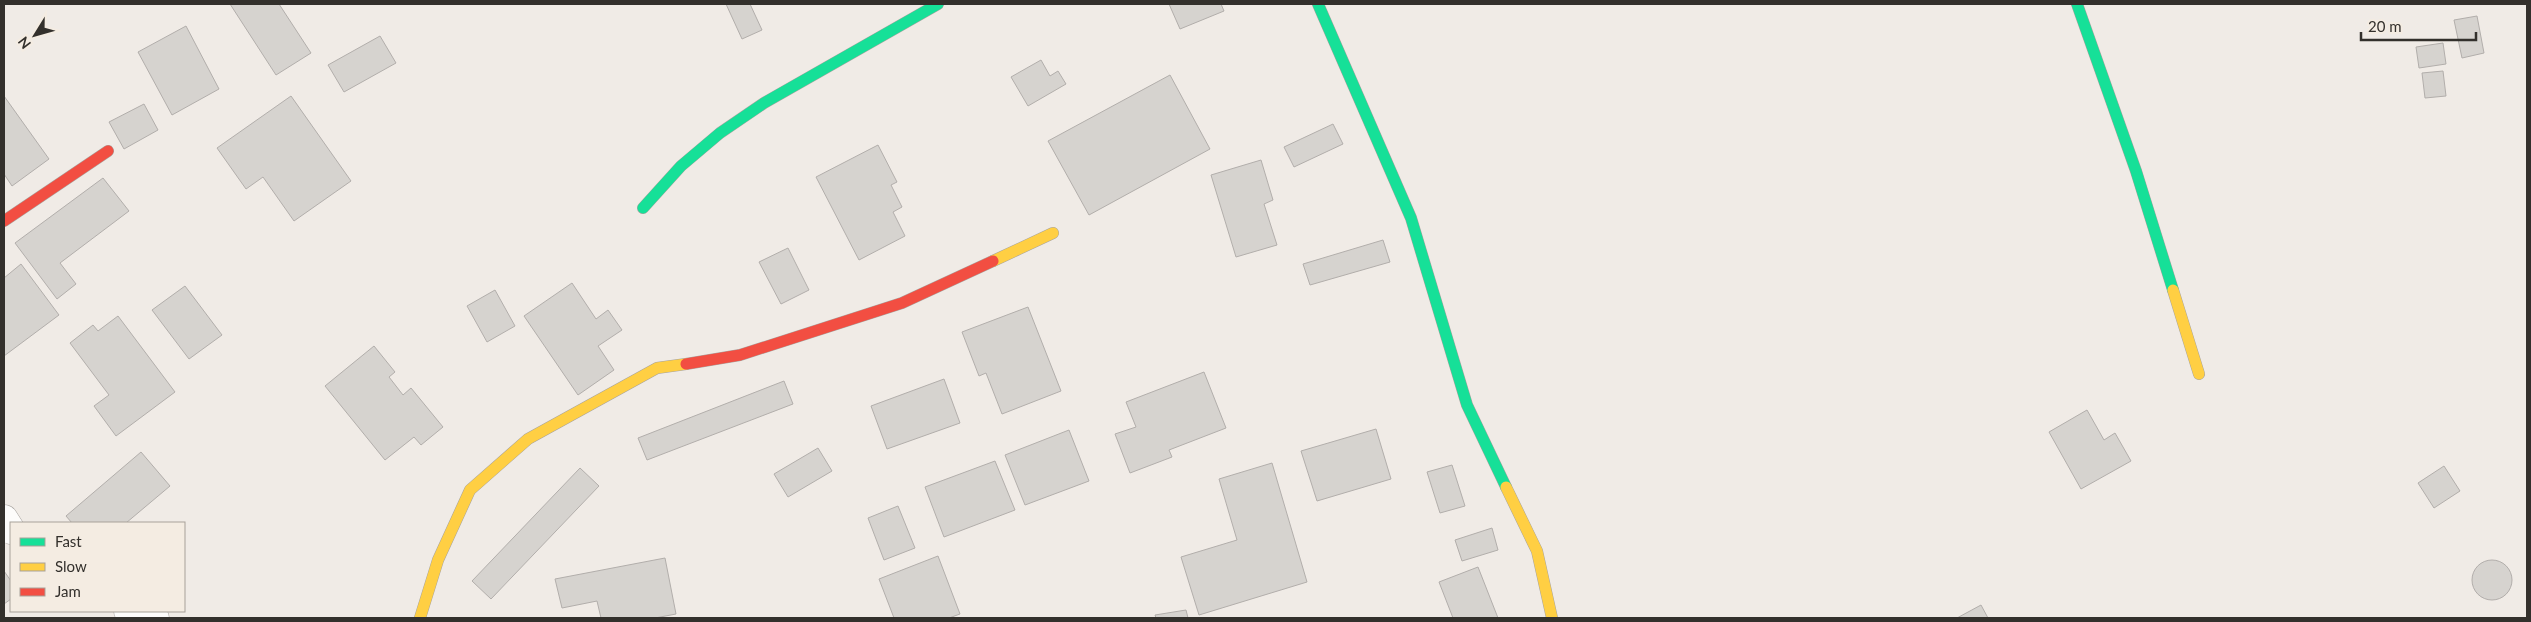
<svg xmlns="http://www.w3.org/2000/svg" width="2531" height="622" viewBox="0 0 2531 622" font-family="Lato,sans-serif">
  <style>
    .building { fill: #d6d3cf; stroke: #b2aeab }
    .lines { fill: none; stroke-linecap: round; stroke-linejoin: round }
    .street-casing { stroke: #a7a39f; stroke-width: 29 }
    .fast-casing { stroke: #a7a39f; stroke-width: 12 }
    .slow-casing { stroke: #a7a39f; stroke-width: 12 }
    .jam-casing { stroke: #a7a39f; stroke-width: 12 }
    .street { stroke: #fdfcfb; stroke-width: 28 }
    .fast { stroke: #16e098; stroke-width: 11 }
    .slow { stroke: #ffcf43; stroke-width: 11 }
    .jam { stroke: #f24e42; stroke-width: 11 }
  </style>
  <rect width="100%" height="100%" fill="#f0ebe6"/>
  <!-- building -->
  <g class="building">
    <path d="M230 4H279L311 53 276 75Z"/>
    <path d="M726 4H750L762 30 742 39Z"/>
    <path d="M1169 4H1221L1224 11 1180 29Z"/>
    <path d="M2477 16 2484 53 2462 58 2454 20Z"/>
    <path d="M186 26 219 89 172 115 138 52Z"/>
    <path d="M380 36 396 63 344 92 328 65Z"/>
    <path d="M2443 43 2446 64 2419 68 2416 47Z"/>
    <path d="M1041 60 1050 76 1058 71 1066 84 1028 106 1011 77Z"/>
    <path d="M2443 71 2446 96 2425 98 2422 73Z"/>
    <path d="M1170 75 1210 149 1089 215 1048 141Z"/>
    <path d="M4 96 49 159 12 186 4 174Z"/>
    <path d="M291 96 351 181 294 221 263 177 246 189 217 148Z"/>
    <path d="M144 104 158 130 124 149 109 122Z"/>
    <path d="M1333 124 1343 144 1294 167 1284 147Z"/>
    <path d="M878 145 897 182 891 185 902 207 893 212 905 236 859 260 816 177Z"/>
    <path d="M1261 160 1273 200 1264 204 1277 245 1236 257 1211 175Z"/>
    <path d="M103 178 129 211 60 263 76 284 57 299 15 243Z"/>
    <path d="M1383 240 1390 262 1310 285 1303 264Z"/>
    <path d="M788 248 809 290 781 304 759 262Z"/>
    <path d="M21 264 59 315 4 356V278Z"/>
    <path d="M572 283 596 319 608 310 622 330 598 346 614 370 578 395 524 316Z"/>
    <path d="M185 286 222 335 189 359 152 310Z"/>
    <path d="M495 290 515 326 487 342 467 306Z"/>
    <path d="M1028 307 1061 391 1002 414 986 373 979 376 962 332Z"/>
    <path d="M118 316 175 392 116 436 94 406 109 395 70 343 93 325 98 331Z"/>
    <path d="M374 346 395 372 389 377 403 395 411 388 443 427 421 445 414 437 385 460 325 386Z"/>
    <path d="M1204 372 1226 428 1169 450 1172 457 1130 473 1115 434 1136 427 1126 402Z"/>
    <path d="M944 379 960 423 887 449 871 406Z"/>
    <path d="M784 381 793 404 647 460 638 438Z"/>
    <path d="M2087 410 2104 440 2115 433 2131 461 2081 489 2049 432Z"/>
    <path d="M1376 429 1391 479 1317 501 1301 451Z"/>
    <path d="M1069 430 1089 481 1025 505 1005 455Z"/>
    <path d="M818 448 832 471 788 497 774 474Z"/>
    <path d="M141 452 170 486 126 523H72L66 516Z"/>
    <path d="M995 461 1015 510 944 537 925 487Z"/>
    <path d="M1272 463 1307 582 1199 615 1181 557 1237 540 1219 479Z"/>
    <path d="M1452 465 1465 506 1440 513 1427 472Z"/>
    <path d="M2444 466 2460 491 2434 508 2418 483Z"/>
    <path d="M580 468 599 486 491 599 472 581Z"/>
    <path d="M898 506 915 548 884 560 868 518Z"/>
    <path d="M1492 528 1498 550 1462 561 1455 540Z"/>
    <path d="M938 556 960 614 949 618H894L879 579Z"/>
    <path d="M665 558 676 614 655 618H601L597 601 562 608 555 579Z"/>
    <circle cx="2492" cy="580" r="20"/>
    <path d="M1478 567 1498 618H1453L1439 582Z"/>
    <path d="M4 571 11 581V599L4 604Z"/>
    <path d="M1981 605 1988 618H1957Z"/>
    <path d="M1186 610 1188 618H1156L1155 615Z"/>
  </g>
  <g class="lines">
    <defs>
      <g id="street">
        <path d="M4 519 11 530"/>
        <path d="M128 611 155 618"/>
      </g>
      <g id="fast">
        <path d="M1318 4 1411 218 1467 405 1506 487"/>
        <path d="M2077 4 2136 171 2173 290"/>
        <path d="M643 208 681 166 720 133 764 103 938 4"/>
      </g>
      <g id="slow">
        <path d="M993 261 1053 233"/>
        <path d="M2173 290 2199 374"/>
        <path d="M1506 487 1537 551 1552 618"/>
        <path d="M420 618 438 560 470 490 528 439 657 368 686 364"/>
      </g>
      <g id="jam">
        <path d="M4 221 108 151"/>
        <path d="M686 364 740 355 902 303 993 261"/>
      </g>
    </defs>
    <!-- street casing -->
    <use href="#street" class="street-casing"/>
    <!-- fast casing -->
    <use href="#fast" class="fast-casing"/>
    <!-- slow casing -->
    <use href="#slow" class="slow-casing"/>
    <!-- jam casing -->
    <use href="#jam" class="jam-casing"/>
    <!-- street -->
    <use href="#street" class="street"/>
    <!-- fast -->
    <use href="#fast" class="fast"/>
    <!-- slow -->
    <use href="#slow" class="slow"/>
    <!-- jam -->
    <use href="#jam" class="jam"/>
  </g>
  <!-- border -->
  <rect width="2531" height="622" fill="none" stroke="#33302c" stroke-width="10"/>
  <!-- legend -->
  <rect x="10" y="522" width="175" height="90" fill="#f4ece2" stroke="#a7a199"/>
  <rect x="20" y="538" width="25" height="8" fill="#16e098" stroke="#a7a199"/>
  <text x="55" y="547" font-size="15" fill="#33302c">Fast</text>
  <rect x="20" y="563" width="25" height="8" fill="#ffcf43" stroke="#a7a199"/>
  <text x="55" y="572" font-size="15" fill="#33302c">Slow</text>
  <rect x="20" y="588" width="25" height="8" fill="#f24e42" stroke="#a7a199"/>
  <text x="55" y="597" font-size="15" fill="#33302c">Jam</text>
  <!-- north arrow -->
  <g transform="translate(35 35) rotate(233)" stroke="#f4ece2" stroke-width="4" paint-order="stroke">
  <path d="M0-4L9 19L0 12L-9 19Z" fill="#33302c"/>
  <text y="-8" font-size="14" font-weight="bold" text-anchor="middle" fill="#33302c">N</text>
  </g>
  <!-- scale -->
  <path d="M2361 32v8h115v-8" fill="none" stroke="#33302c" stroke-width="2.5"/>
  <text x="2368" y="32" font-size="15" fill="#33302c" stroke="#f4ece2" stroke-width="4" paint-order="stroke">20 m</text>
</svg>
